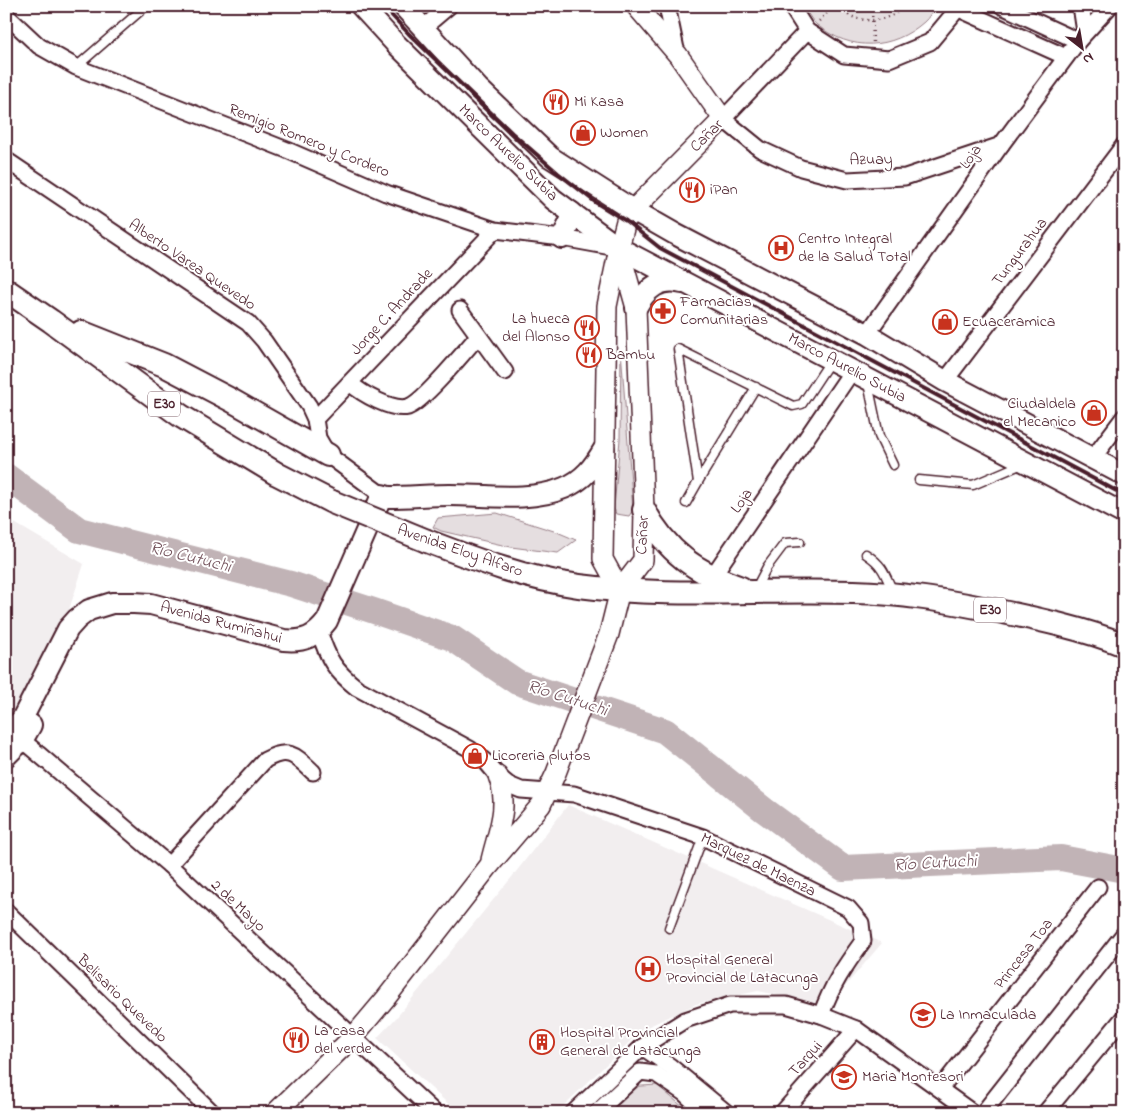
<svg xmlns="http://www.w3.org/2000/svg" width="1130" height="1119" viewBox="0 0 1130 1119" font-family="'Indie Flower',sans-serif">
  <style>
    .built { fill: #f2eeef }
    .green { fill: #e5dee0; stroke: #987e86 }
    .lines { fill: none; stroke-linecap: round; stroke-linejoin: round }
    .river { stroke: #c1b3b6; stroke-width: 26 }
    .service-casing { stroke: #4a1f2b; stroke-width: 11 }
    .minor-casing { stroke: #4a1f2b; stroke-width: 19 }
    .tertiary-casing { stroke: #4a1f2b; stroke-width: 22 }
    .secondary-casing { stroke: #4a1f2b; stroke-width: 24 }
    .primary-casing { stroke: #4a1f2b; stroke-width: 26 }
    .path { stroke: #4a1f2b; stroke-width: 2.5; stroke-dasharray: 1 4; stroke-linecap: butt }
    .service { stroke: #fff; stroke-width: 8 }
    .minor { stroke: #fff; stroke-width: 15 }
    .tertiary { stroke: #fff; stroke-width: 19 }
    .secondary { stroke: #fff; stroke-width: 20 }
    .primary { stroke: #fff; stroke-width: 22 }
    .rail { stroke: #4a1f2b; stroke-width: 4 }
    .primary-bridge-casing { stroke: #4a1f2b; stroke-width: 26; stroke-linecap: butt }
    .primary-bridge { stroke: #fff; stroke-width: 22 }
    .labels { text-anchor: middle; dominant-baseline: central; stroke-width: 4; stroke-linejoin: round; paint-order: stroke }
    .shield { fill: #fff; stroke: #80626b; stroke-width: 1 }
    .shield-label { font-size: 15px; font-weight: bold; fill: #4a1f2b }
    .poi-label { font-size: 16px; fill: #4a1f2b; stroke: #fff; text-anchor: start }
    .street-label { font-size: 16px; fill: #4a1f2b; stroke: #fff }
    .water-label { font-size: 18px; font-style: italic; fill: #74535c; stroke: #fff }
  </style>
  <rect width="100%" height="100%" fill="#fff"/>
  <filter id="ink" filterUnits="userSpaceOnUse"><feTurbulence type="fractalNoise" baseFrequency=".02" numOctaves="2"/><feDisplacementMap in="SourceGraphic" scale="10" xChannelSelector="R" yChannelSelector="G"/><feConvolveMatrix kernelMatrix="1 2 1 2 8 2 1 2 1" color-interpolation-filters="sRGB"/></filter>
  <g filter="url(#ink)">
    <!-- built -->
    <g class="built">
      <path d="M6 518 84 564 66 619 6 727Z"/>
      <path d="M568 805 882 943 829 1005 758 991 696 1004 643 1029 556 1113H458L377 1038 396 1018 512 877Z"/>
    </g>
    <!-- green -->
    <g class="green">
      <path d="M803 6H935C932 11 929 18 924 22 892 50 851 52 817 25 812 21 807 12 803 6Z"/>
      <path d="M621 350 633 510 629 516 616 514 614 508 620 439Z"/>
      <path d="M497 513 557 532 576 540 558 553 511 547 441 531 433 527 438 518Z"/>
      <path d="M657 1085 690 1113H603L627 1087Z"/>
    </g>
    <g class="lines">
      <!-- river -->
      <path class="river" d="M6 476 79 530 291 584 374 611 452 638 517 682 665 731 764 810 843 868 1061 858 1124 870"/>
      <defs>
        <g id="service">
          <path d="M76 67 146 6"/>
          <path d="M868 383 879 436 893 465"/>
          <path d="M756 387 698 482 678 349 793 406 802 404 831 360"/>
          <path d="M919 480 973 485 1022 464"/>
          <path d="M686 503 698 482"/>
          <path d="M866 554C883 565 885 574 893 592"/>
          <path d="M755 590 767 567 785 543 800 542"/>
          <path d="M669 928 703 837"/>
        </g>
        <g id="minor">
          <path d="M667 6 677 54"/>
          <path d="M791 6 807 31 844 55 889 59 930 42 960 6"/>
          <path d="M1002 6 1078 41"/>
          <path d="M1081 6 1085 32"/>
          <path d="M959 9 1066 57"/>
          <path d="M6 15 39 46 76 67 287 150 386 193 495 230 562 238 617 248"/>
          <path d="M423 28 449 6"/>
          <path d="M807 31 723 119 760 149 801 168 847 180 905 177 1001 145"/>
          <path d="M6 160 248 323 264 341 309 406 315 419 318 438 328 455 382 495"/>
          <path d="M460 310 505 372"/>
          <path d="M867 334 1001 145 1078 41 1110 6"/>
          <path d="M945 381 1124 145"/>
          <path d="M350 383C362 394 392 411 408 407 422 403 466 350 478 336"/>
          <path d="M315 419 495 230"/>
          <path d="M1093 458 1124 417"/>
          <path d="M712 577 852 371"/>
          <path d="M319 631C328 659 334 670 357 688L470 749 487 763 498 776 509 785 521 790 574 794 703 837 848 908 861 923 863 941C844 967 832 985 821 1015"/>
          <path d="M15 734 169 865 435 1113"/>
          <path d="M169 865 265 760C289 747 295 755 313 772"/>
          <path d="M6 911 213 1113"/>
          <path d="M642 1047 670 1066 727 1113"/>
          <path d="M940 1089 1098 887"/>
          <path d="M573 1113 642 1047 685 1020 730 1005H786L821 1015 856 1029 973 1113"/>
          <path d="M596 1113 640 1072 656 1074 684 1093 706 1113"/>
          <path d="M782 1113 856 1029"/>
          <path d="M983 1113 1124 934"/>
          <path d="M1045 1113 1124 1017"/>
        </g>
        <g id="tertiary">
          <path d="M620 590 603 559 607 306 619 248 626 221 633 210 723 119 678 55 636 6"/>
          <path d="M491 860C498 830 510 806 498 776"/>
          <path d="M275 1113 354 1036 386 998 489 866 541 805 556 773 609 634 620 590 643 560 644 510 636 308 619 248"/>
        </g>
        <g id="secondary">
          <path d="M361 6 395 43 553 199 619 248 1124 514"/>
          <path d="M403 6 479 89 550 157 633 210 675 234 867 334 945 381 1124 475"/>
          <path d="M562 238 571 220V212"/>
          <path d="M636 308C646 289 660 277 682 283"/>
          <path d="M6 736 22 719 68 629 77 619 89 610 112 603H134L151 604 284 640C304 642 315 637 327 621L382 495 389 497C409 497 430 495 450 495 485 495 531 502 564 488 584 480 594 466 604 449"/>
          <path d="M6 756 23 739 31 725"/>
        </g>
        <g id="primary">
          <path d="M6 290 51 321 181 416 277 474 332 502"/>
          <path d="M81 332 164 365 231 400 328 455"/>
          <path d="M644 510C667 552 695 572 741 588"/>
          <path d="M427 541C476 560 527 579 579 586 670 598 763 589 854 592 901 593 947 601 993 610 1037 619 1082 628 1124 645"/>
        </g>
      </defs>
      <!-- service casing -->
      <use href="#service" class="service-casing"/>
      <!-- minor casing -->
      <use href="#minor" class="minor-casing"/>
      <!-- tertiary casing -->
      <use href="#tertiary" class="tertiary-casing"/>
      <!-- secondary casing -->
      <use href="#secondary" class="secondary-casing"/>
      <!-- primary casing -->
      <use href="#primary" class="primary-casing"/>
      <!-- path -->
      <g class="path">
        <path d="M836 6C841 10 847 15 853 17 871 24 892 19 905 6"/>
        <path d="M872 6 873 44"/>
        <path d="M819 21 834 6"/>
      </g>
      <!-- service -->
      <use href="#service" class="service"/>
      <!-- minor -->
      <use href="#minor" class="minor"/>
      <!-- tertiary -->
      <use href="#tertiary" class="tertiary"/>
      <!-- secondary -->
      <use href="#secondary" class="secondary"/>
      <!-- primary -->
      <use href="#primary" class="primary"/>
      <!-- rail -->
      <path class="rail" d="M383 6 409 34 512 133 558 173 595 202 626 221 660 248 1124 495"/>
      <defs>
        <path id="primary-bridge" d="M332 502 427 541"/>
      </defs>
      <!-- primary-bridge casing -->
      <use href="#primary-bridge" class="primary-bridge-casing"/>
      <!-- primary-bridge -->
      <use href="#primary-bridge" class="primary-bridge"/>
    </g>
  </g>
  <!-- icons -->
  <defs>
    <symbol id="restaurant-ring" viewBox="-11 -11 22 22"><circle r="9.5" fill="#fff" stroke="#c8321e" stroke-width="1.5"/><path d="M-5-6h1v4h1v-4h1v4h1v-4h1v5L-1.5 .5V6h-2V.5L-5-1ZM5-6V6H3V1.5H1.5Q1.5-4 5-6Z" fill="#c8321e"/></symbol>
    <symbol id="shop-ring" viewBox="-11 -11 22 22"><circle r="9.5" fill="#fff" stroke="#c8321e" stroke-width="1.5"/><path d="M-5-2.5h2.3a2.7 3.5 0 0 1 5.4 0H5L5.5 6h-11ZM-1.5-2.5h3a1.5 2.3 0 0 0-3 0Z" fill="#c8321e"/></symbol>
    <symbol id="hospital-ring" viewBox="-11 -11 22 22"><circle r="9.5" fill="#fff" stroke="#c8321e" stroke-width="1.5"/><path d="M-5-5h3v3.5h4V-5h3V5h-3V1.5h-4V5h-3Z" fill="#c8321e"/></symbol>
    <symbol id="pharmacy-ring" viewBox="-11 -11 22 22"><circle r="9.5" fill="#fff" stroke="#c8321e" stroke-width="1.5"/><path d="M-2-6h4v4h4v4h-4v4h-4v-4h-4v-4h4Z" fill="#c8321e"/></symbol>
    <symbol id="school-ring" viewBox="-11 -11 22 22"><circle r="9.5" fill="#fff" stroke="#c8321e" stroke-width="1.5"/><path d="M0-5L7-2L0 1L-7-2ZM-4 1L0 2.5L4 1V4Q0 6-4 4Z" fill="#c8321e"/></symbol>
    <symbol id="building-ring" viewBox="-11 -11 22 22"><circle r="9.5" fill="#fff" stroke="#c8321e" stroke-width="1.5"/><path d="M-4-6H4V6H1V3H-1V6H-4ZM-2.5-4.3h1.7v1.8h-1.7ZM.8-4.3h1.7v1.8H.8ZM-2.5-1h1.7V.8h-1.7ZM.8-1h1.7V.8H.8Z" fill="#c8321e"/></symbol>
  </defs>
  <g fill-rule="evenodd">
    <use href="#restaurant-ring" x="542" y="88" width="28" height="28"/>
    <use href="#shop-ring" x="569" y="119" width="28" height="28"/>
    <use href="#restaurant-ring" x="678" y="176" width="28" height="28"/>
    <use href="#hospital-ring" x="767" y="234" width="28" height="28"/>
    <use href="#pharmacy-ring" x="649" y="297" width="28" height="28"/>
    <use href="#shop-ring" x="931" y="308" width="28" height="28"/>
    <use href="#restaurant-ring" x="573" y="314" width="28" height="28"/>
    <use href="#restaurant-ring" x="575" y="341" width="28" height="28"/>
    <use href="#shop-ring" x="1080" y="399" width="28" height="28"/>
    <use href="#shop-ring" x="461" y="742" width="28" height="28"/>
    <use href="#hospital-ring" x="634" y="955" width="28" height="28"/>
    <use href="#school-ring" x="909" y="1001" width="28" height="28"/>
    <use href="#restaurant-ring" x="282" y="1026" width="28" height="28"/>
    <use href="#building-ring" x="528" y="1028" width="28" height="28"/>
    <use href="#school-ring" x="830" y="1063" width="28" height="28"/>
  </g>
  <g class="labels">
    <!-- shield labels -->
    <g class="shield">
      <rect x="148" y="391.5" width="32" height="25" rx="4"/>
      <rect x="974" y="597.5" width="32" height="25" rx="4"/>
    </g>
    <g class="shield-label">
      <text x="164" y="404">E30</text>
      <text x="990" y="610">E30</text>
    </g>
    <!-- poi labels -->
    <g class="poi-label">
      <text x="574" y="102">Mi Kasa</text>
      <text x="600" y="133">Women</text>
      <text x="710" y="190">iPan</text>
      <text x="798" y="239">Centro Integral<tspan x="798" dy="18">de la Salud Total</tspan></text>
      <text x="680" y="302">Farmacias<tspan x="680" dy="18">Comunitarias</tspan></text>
      <text x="570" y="319" text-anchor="end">La hueca<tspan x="570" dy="18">del Alonso</tspan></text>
      <text x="962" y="322">Ecuaceramica</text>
      <text x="606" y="355">Bambu</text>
      <text x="1076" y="404" text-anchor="end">Ciudaldela<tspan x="1076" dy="18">el Mecanico</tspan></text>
      <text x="492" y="756">Licoreria plutos</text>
      <text x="666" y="960">Hospital General<tspan x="666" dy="18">Provincial de Latacunga</tspan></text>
      <text x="940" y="1015">La Inmaculada</text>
      <text x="314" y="1031">La casa<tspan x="314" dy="18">del verde</tspan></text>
      <text x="560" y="1033">Hospital Provincial<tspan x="560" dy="18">General de Latacunga</tspan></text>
      <text x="862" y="1077">Maria Montesori</text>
    </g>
    <!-- street labels -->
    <g class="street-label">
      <text transform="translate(707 136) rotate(-45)">Cañar</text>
      <text transform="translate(309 141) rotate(22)">Remigio Romero y Cordero</text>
      <text transform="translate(508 153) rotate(44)">Marco Aurelio Subia</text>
      <text transform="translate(971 157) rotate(-55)">Loja</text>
      <text transform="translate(871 160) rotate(-1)">Azuay</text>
      <text transform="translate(1020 252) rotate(-53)">Tungurahua</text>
      <text transform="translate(192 265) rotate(34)">Alberto Varea Quevedo</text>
      <text transform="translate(392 312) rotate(-47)">Jorge C. Andrade</text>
      <text transform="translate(847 368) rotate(28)">Marco Aurelio Subia</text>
      <text transform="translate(742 501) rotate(-56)">Loja</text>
      <text transform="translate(643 535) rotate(-87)">Cañar</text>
      <text transform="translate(460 551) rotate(19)">Avenida Eloy Alfaro</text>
      <text transform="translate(221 623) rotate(15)">Avenida Rumiñahui</text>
      <text transform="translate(758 865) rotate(26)">Marquez de Maenza</text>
      <text transform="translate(238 906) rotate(43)">2 de Mayo</text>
      <text transform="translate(1024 954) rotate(-52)">Princesa Toa</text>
      <text transform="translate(122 999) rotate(44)">Belisario Quevedo</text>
      <text transform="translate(806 1059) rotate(-48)">Tarqui</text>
    </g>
    <!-- water labels -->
    <g class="water-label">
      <text transform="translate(190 558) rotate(14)">Río Cutuchi</text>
      <text transform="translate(567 699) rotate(18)">Río Cutuchi</text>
      <text transform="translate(935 864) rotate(-3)">Río Cutuchi</text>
    </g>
  </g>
  <!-- margin -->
  <rect width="1130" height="1119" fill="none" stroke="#fff" stroke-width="25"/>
  <rect x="12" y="12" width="1105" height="1094" fill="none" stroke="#4a1f2b" stroke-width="2" filter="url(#ink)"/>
  <!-- north arrow -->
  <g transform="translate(1082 48) rotate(149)" stroke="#ffffff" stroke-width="4" paint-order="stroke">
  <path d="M0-4L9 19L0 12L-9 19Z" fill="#4a1f2b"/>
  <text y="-8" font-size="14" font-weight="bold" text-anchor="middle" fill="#4a1f2b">N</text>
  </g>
</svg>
